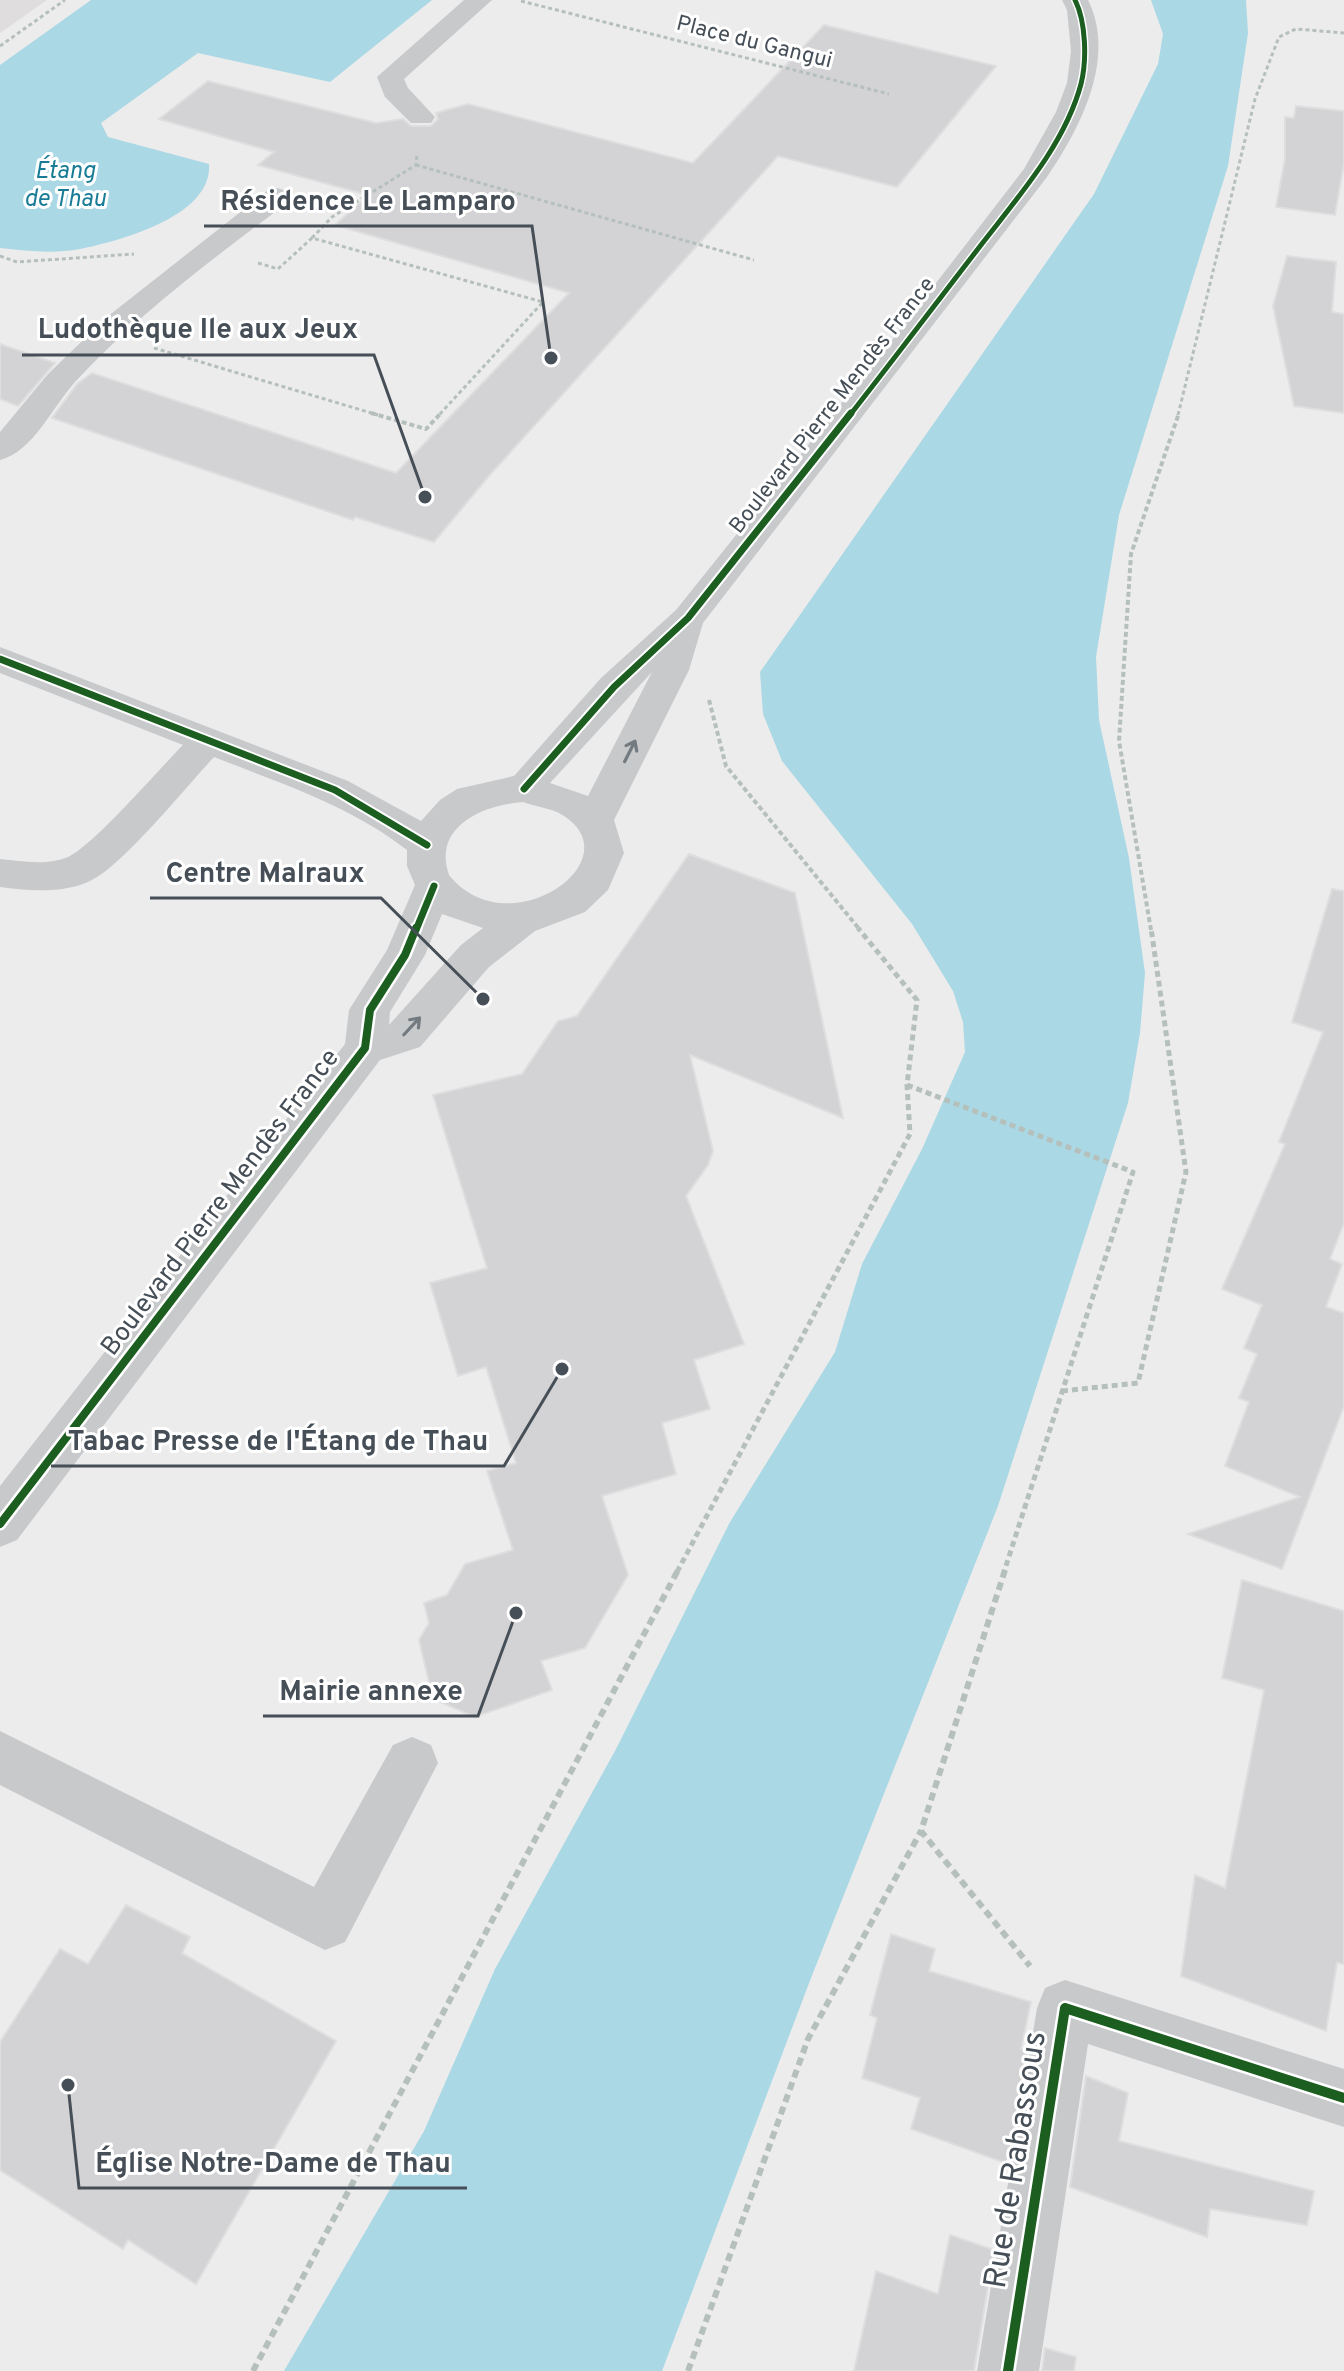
<svg xmlns="http://www.w3.org/2000/svg" width="1344" height="2371" viewBox="0 0 1344 2371" font-family="Overpass,sans-serif">
  <style>
    .education { fill: #dfddde }
    .water { fill: #aad8e5 }
    .building { fill: #d3d3d5; stroke: #dededf; stroke-width: 2 }
    .lines { fill: none; stroke-linecap: round; stroke-linejoin: round }
    .path-far3 { stroke: #b5c0bc; stroke-width: 3; stroke-dasharray: 4 3; stroke-linecap: butt }
    .path-far2 { stroke: #b5c0bc; stroke-width: 4; stroke-dasharray: 5 3; stroke-linecap: butt }
    .path-far1 { stroke: #b5c0bc; stroke-width: 5; stroke-dasharray: 6 4; stroke-linecap: butt }
    .path { stroke: #b5c0bc; stroke-width: 6; stroke-dasharray: 8 5; stroke-linecap: butt }
    .minor { fill: #c7c9cb; fill-rule: evenodd }
    .cycleway-far3-casing { stroke: #fff; stroke-width: 8 }
    .cycleway-far2-casing { stroke: #fff; stroke-width: 11 }
    .cycleway-far1-casing { stroke: #fff; stroke-width: 13 }
    .cycleway-casing { stroke: #fff; stroke-width: 15 }
    .cycleway-far3 { stroke: #1b5e20; stroke-width: 5 }
    .cycleway-far2 { stroke: #1b5e20; stroke-width: 7 }
    .cycleway-far1 { stroke: #1b5e20; stroke-width: 8 }
    .cycleway { stroke: #1b5e20; stroke-width: 10 }
    .oneway { stroke: #737a80 }
    .labels { text-anchor: middle; dominant-baseline: central; stroke-width: 6; stroke-linejoin: round; paint-order: stroke }
    .far-street-label { font-size: 22px; fill: #464f57; stroke: #fff }
    .far-water-label { font-size: 24px; font-style: italic; fill: #197c96; stroke: #fff }
    .street-label { font-size: 26px; fill: #464f57; stroke: #fff }
    .near-street-label { font-size: 32px; fill: #464f57; stroke: #fff }
    .leader { fill: none; stroke: #464f57; stroke-width: 3 }
    .callout-dot { fill: #464f57; stroke: #fff; stroke-width: 3 }
    .callout-label { font-size: 28px; text-anchor: middle; font-weight: bold; fill: #464f57; stroke: #fff; stroke-width: 6; stroke-linejoin: round; paint-order: stroke }
  </style>
  <rect width="100%" height="100%" fill="#edecec"/>
  <!-- education -->
  <path class="education" d="M0 0H47L0 33Z"/>
  <!-- water -->
  <g class="water">
    <path d="M91 0H432L330 82 198 53 101 123 108 137 209 164C213 216 120 241 80 249 54 254 26 251 0 248V65Z"/>
    <path d="M1151 0H1246L1248 33 1228 166 1119 515 1096 657 1099 720 1129 858 1145 973 1140 1033 1128 1103 998 1506 811 1978 662 2371H284L424 2131 495 1969 616 1749 730 1522 835 1352 862 1264 922 1149 965 1052 963 1022 953 991 912 924 782 761 763 714 760 672 1094 194 1158 64 1163 34Z"/>
  </g>
  <!-- building -->
  <g class="building">
    <path d="M824 25 996 66 897 187 778 156 488 477 434 542 355 517 353 520 52 418 77 384 92 373 396 473 569 293 335 225 368 195 258 165 274 152 159 119 208 81 376 123 403 119 411 126H431L438 119 436 113 468 104 693 163Z"/>
    <path d="M1296 106 1344 111V162L1335 215 1276 207 1285 159V117L1294 118Z"/>
    <path d="M1287 256 1336 262 1332 312 1344 314V413L1294 406 1273 306Z"/>
    <path d="M0 344 55 363 18 406 0 399Z"/>
    <path d="M689 854 795 893 843 1118 690 1055 713 1151 708 1165 686 1196 744 1344 694 1360 710 1409 662 1423 676 1474 602 1496 628 1575 585 1648 541 1661 552 1690 475 1717 433 1699 419 1640 429 1623 424 1603 447 1595 465 1564 513 1550 487 1471 516 1463 486 1367 458 1376 430 1283 487 1268 433 1095 522 1074 558 1021 577 1016Z"/>
    <path d="M1332 889 1344 891V1223L1330 1259 1342 1264 1326 1307 1344 1313V1406L1282 1569 1188 1534 1300 1497 1225 1466 1249 1402 1239 1398 1257 1354 1244 1348 1262 1305 1222 1289 1285 1144 1279 1142 1323 1032 1292 1022Z"/>
    <path d="M1242 1580 1344 1611V1964L1337 1963 1326 2031 1181 1976 1195 1875 1225 1888 1264 1690 1222 1678Z"/>
    <path d="M126 1905 190 1937 182 1953 336 2041 196 2284 128 2240 123 2249 0 2170V2042L60 1949 88 1964Z"/>
    <path d="M891 1934 935 1949 929 1971 1031 2002 1021 2049 1027 2051 1008 2164 911 2129 920 2098 862 2078 877 2018 870 2015Z"/>
    <path d="M1086 2076 1128 2093 1119 2141 1314 2191 1307 2225 1210 2209 1207 2237 1070 2187Z"/>
    <path d="M950 2235 994 2250 974 2371H854L876 2271 938 2294Z"/>
    <path d="M1045 2348 1076 2357 1074 2371H1042Z"/>
  </g>
  <g class="lines">
    <!-- path-far3 -->
    <g class="path-far3">
      <path d="M521 1 889 94"/>
      <path d="M0 46 65 0"/>
      <path d="M416 165 754 260"/>
      <path d="M312 238 332 217 416 165 417 154"/>
      <path d="M0 256 17 262 134 254"/>
      <path d="M258 263 278 269 312 238 543 302 439 415"/>
      <path d="M154 348 378 415"/>
      <path d="M1178 415 1255 99 1279 37 1296 29 1344 33"/>
    </g>
    <!-- path-far2 -->
    <g class="path-far2">
      <path d="M371 413 426 429 441 413"/>
      <path d="M709 700 726 766 860 930"/>
      <path d="M1151 930 1119 741 1131 554 1179 413"/>
    </g>
    <!-- path-far1 -->
    <g class="path-far1">
      <path d="M907 1085 1133 1172 1004 1572"/>
      <path d="M1062 1391 1138 1383 1186 1172 1151 928"/>
      <path d="M677 1572 910 1134 907 1085 917 1000 858 928"/>
    </g>
    <!-- path -->
    <g class="path">
      <path d="M1005 1570 921 1831 1030 1966"/>
      <path d="M253 2371 678 1570"/>
      <path d="M688 2371 808 2039 921 1831"/>
    </g>
    <!-- minor -->
    <g class="minor">
      <path d="M464 0H492L404 79 408 88 435 117 431 123H411L385 97 377 77Z"/>
      <path d="M1062 0H1088C1117 58 1080 129 1047 177L703 623 689 670 614 820 624 853 608 890 585 912 535 931 489 967 420 1047 380 1060 17 1540 0 1547V1486L345 1044 349 1010 387 950 415 885 407 866V850C351 806 280 783 214 757 186 787 125 863 92 880 65 894 28 891 0 887V859C21 861 47 866 68 857 93 846 159 769 183 745L0 673V647L348 781 421 821 440 800 457 789 514 776 601 678 676 610 889 344 1024 169 1056 112 1067 83 1071 51 1067 10ZM652 672 588 796 550 783ZM523 802C534 806 549 808 559 813 639 857 509 950 449 875 432 826 484 805 523 802ZM442 914 483 928 461 945 389 1025 390 1012 425 955Z"/>
      <path d="M277 188 287 191 291 197 287 203C214 258 138 314 75 382 53 406 33 452 0 460V432L48 374 107 317 267 191Z"/>
      <path d="M0 1731 314 1887 393 1745 412 1737 431 1745 438 1763 345 1942 325 1950 0 1785Z"/>
      <path d="M1065 1980 1344 2069V2127L1088 2044 1039 2371H977L1037 2008 1045 1988Z"/>
    </g>
    <defs>
      <path id="cycleway-far3" d="M850 415C894 359 937 302 981 245 1018 197 1065 144 1081 84 1087 60 1086 22 1075 0"/>
      <g id="cycleway-far2">
        <path d="M0 659 335 790 427 845"/>
        <path d="M524 789 614 687 688 618 851 413"/>
        <path d="M416 930 434 886"/>
      </g>
      <path id="cycleway-far1" d="M0 1524 365 1048 370 1010 405 955 416 928"/>
      <path id="cycleway" d="M1008 2371 1065 2008 1344 2098"/>
    </defs>
    <!-- cycleway-far3 casing -->
    <use href="#cycleway-far3" class="cycleway-far3-casing"/>
    <!-- cycleway-far2 casing -->
    <use href="#cycleway-far2" class="cycleway-far2-casing"/>
    <!-- cycleway-far1 casing -->
    <use href="#cycleway-far1" class="cycleway-far1-casing"/>
    <!-- cycleway casing -->
    <use href="#cycleway" class="cycleway-casing"/>
    <!-- cycleway-far3 -->
    <use href="#cycleway-far3" class="cycleway-far3"/>
    <!-- cycleway-far2 -->
    <use href="#cycleway-far2" class="cycleway-far2"/>
    <!-- cycleway-far1 -->
    <use href="#cycleway-far1" class="cycleway-far1"/>
    <!-- cycleway -->
    <use href="#cycleway" class="cycleway"/>
  </g>
  <!-- one-way arrows -->
  <defs><path id="oneway-shaft" d="M-6 0H5M1.5-3L5.5 0L1.5 3" fill="none" stroke-width="1.6" stroke-linecap="round" stroke-linejoin="round" transform="scale(2)"/></defs>
  <g class="oneway">
    <use href="#oneway-shaft" transform="translate(630 751) rotate(-63)"/>
    <use href="#oneway-shaft" transform="translate(412 1026) rotate(-47)"/>
  </g>
  <g class="labels">
    <!-- far-street labels -->
    <g class="far-street-label">
      <text transform="translate(754 43) rotate(14)">Place du Gangui</text>
      <text transform="translate(833 406) rotate(-52)">Boulevard Pierre Mendès France</text>
    </g>
    <!-- far-water labels -->
    <g class="far-water-label">
      <text x="65" y="172">Étang<tspan x="65" dy="28">de Thau</tspan></text>
    </g>
    <!-- street labels -->
    <g class="street-label">
      <text transform="translate(221 1203) rotate(-53)">Boulevard Pierre Mendès France</text>
    </g>
    <!-- near-street labels -->
    <g class="near-street-label">
      <text transform="translate(1017 2160) rotate(-81)">Rue de Rabassous</text>
    </g>
  </g>
  <!-- callouts -->
  <path class="leader" d="M551 358L532 226H204M425 497L374 355H22M483 999L381 898H150M562 1369L504 1466H51M516 1613L478 1716H263M68 2085L79 2188H467"/>
  <g class="callout-dot">
    <circle cx="551" cy="358" r="8"/>
    <circle cx="425" cy="497" r="8"/>
    <circle cx="483" cy="999" r="8"/>
    <circle cx="562" cy="1369" r="8"/>
    <circle cx="516" cy="1613" r="8"/>
    <circle cx="68" cy="2085" r="8"/>
  </g>
  <g class="callout-label">
    <text x="368" y="210">Résidence Le Lamparo</text>
    <text x="198" y="338">Ludothèque Ile aux Jeux</text>
    <text x="265" y="882">Centre Malraux</text>
    <text x="278" y="1450">Tabac Presse de l'Étang de Thau</text>
    <text x="371" y="1700">Mairie annexe</text>
    <text x="273" y="2172">Église Notre-Dame de Thau</text>
  </g>
</svg>
